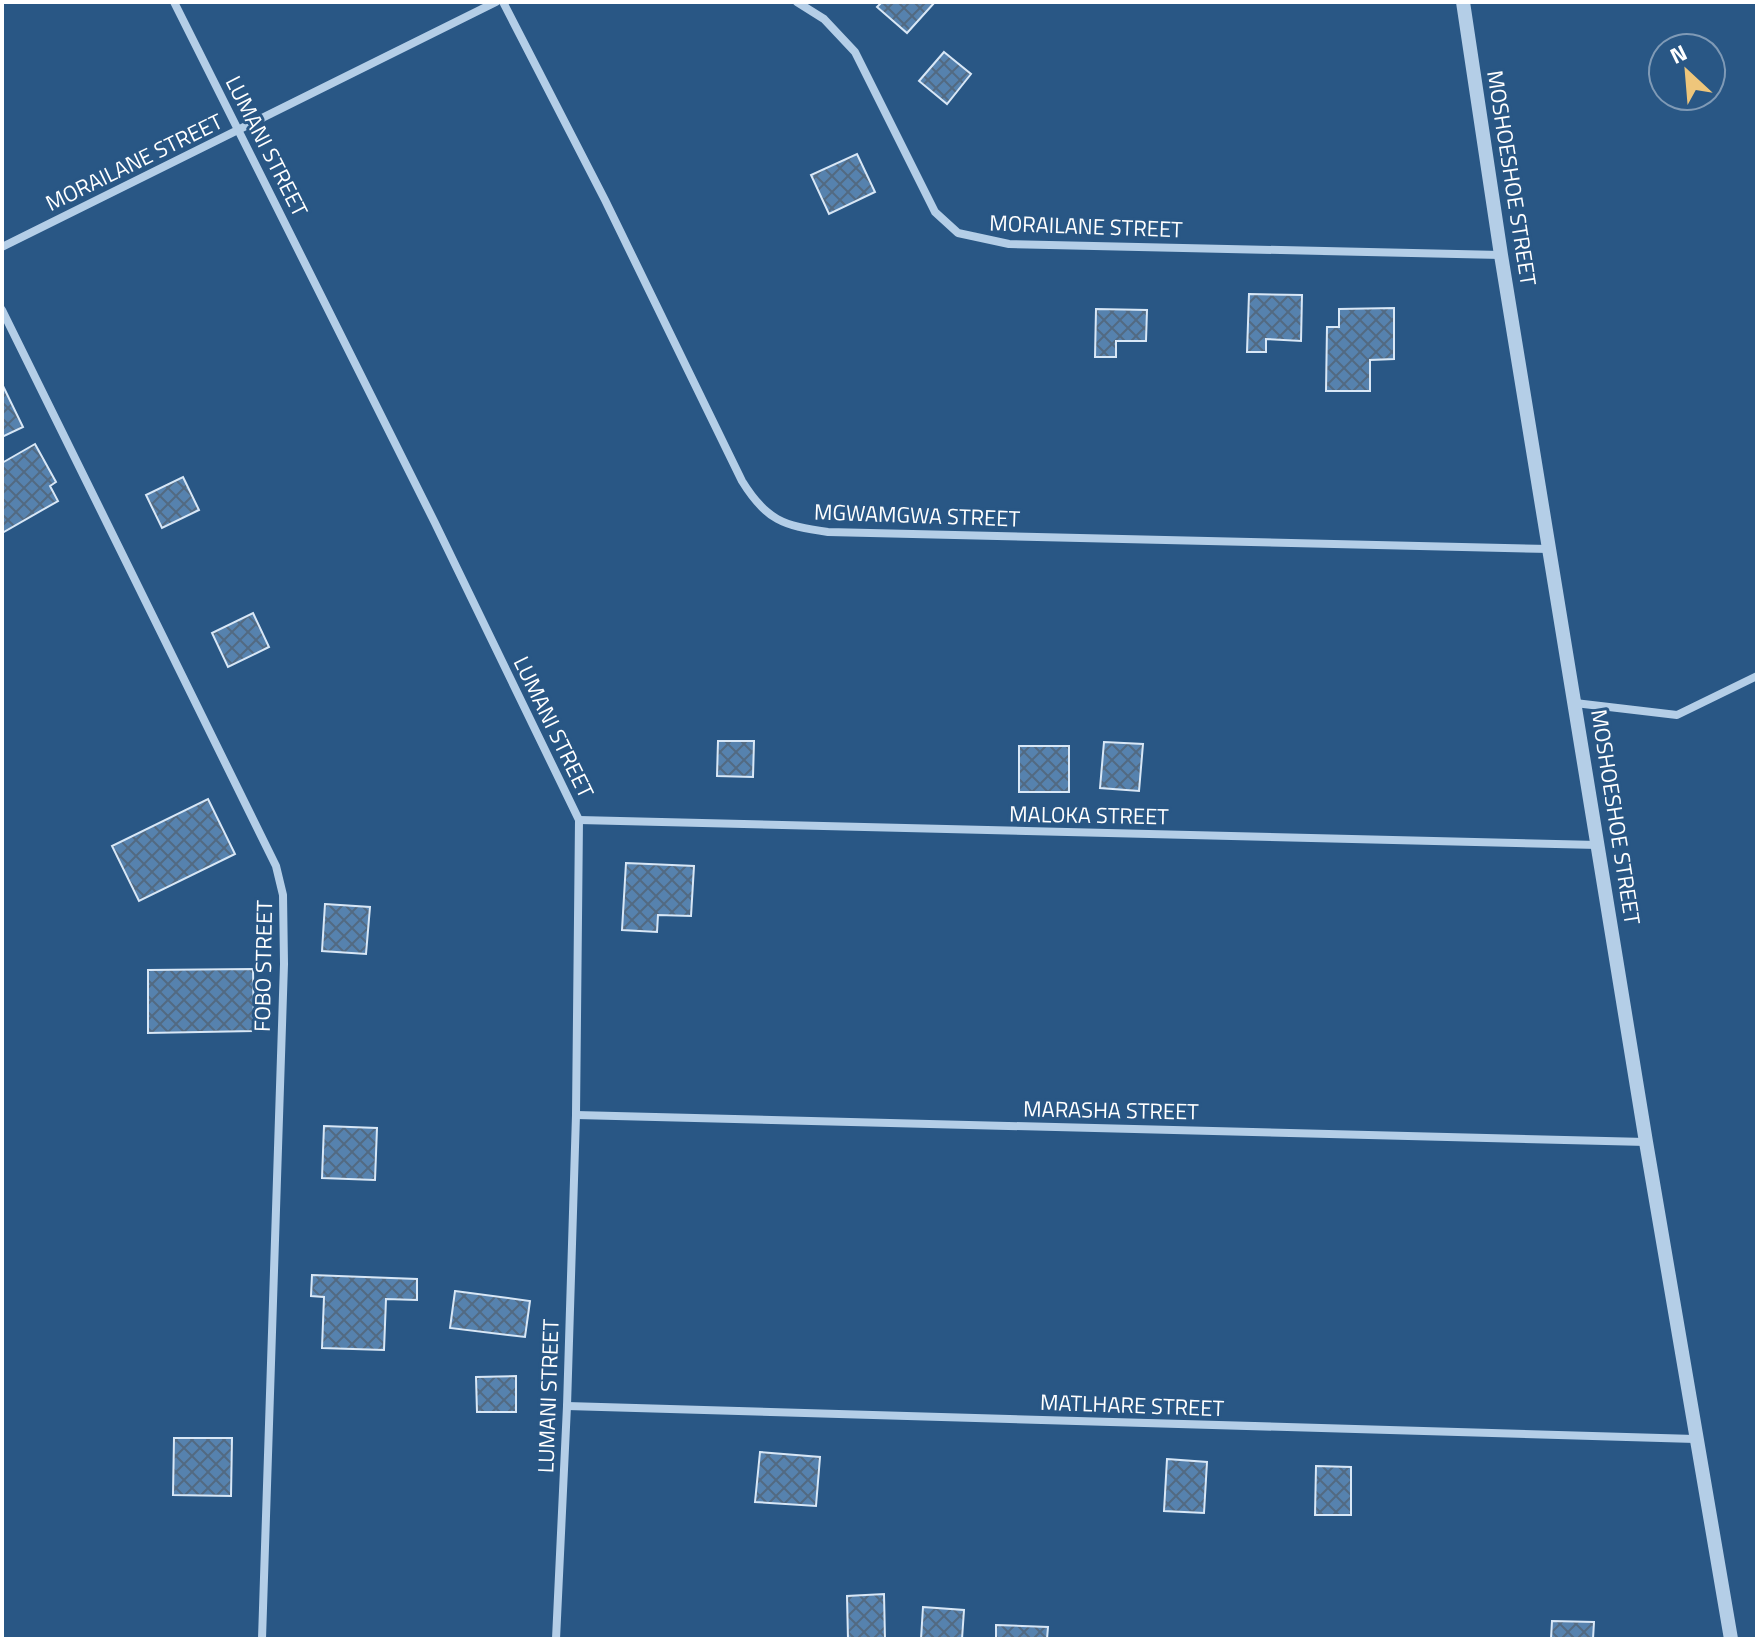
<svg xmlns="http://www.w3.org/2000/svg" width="1759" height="1641" viewBox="0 0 1759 1641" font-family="'Titillium Web',sans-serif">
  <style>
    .building { fill: url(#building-cross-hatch); stroke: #d8e7f6; stroke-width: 2 }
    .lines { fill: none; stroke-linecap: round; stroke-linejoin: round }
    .minor { stroke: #b4cee7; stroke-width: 8 }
    .tertiary { stroke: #b4cee7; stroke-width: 14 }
    .labels { text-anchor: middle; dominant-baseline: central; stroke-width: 6; stroke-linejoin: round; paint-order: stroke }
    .street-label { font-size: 22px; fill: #fff; stroke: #295785 }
  </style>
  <defs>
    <pattern id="building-cross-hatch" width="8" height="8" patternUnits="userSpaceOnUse" patternTransform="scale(2)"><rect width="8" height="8" fill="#5682ae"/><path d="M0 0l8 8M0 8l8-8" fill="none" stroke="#526a82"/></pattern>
  </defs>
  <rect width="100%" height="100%" fill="#295785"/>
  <!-- building -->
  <g class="building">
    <path d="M882 2H935L907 33 877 7Z"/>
    <path d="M944 52 971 74 947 104 919 81Z"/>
    <path d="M857 154 875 192 829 214 811 175Z"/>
    <path d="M1249 294 1302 295 1301 341 1266 339V352H1247Z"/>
    <path d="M1394 308V359L1370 360V391H1326L1327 327H1339V309Z"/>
    <path d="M1096 309 1147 310 1146 341H1116V357H1095Z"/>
    <path d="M3 386 23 427 2 437V387Z"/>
    <path d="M35 444 56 482 50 486 58 501 2 533V463Z"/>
    <path d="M183 477 199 510 162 528 146 495Z"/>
    <path d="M253 613 269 647 228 667 212 633Z"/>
    <path d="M718 741H754L753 777 717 776Z"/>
    <path d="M1104 742 1143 744 1139 791 1100 788Z"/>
    <rect x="1019" y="746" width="50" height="46"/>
    <path d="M208 799 235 854 139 901 112 846Z"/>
    <path d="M626 863 694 866 691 916 658 915 657 932 622 930Z"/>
    <path d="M325 904 370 907 366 954 322 951Z"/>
    <path d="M253 969 254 1031 148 1033V970Z"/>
    <path d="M324 1126 377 1128 375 1180 322 1178Z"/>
    <path d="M312 1275 417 1279V1300L386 1299 384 1350 322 1348 324 1297 311 1296Z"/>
    <path d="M455 1291 530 1301 525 1337 450 1328Z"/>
    <path d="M516 1376V1412H477L476 1377Z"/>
    <path d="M174 1438H232L231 1496 173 1495Z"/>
    <path d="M760 1452 820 1457 816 1506 755 1502Z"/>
    <path d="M1167 1459 1207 1462 1204 1513 1164 1511Z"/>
    <path d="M1316 1466 1351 1467V1515H1315Z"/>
    <path d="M884 1594 885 1639H848L847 1596Z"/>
    <path d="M923 1607 964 1610 962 1639H921Z"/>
    <path d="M1552 1621 1594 1622 1593 1639H1551Z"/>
    <path d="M996 1625 1048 1627 1047 1639H996Z"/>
  </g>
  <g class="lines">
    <!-- minor -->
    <g class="minor">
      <path d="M174 2 435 523 579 820 576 1115 567 1406 556 1639"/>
      <path d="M503 2 605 200 742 481C766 520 783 526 828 532L1550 549"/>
      <path d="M797 2 824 19 855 52 935 212 958 233 1009 244 1501 255"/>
      <path d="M2 247 496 2"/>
      <path d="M2 310 276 866 283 895 284 964 262 1639"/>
      <path d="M1575 703 1677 715 1757 676"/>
      <path d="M579 820 1598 845"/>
      <path d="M576 1115 1646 1142"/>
      <path d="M567 1406 1695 1439"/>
    </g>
    <!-- tertiary -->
    <path class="tertiary" d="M1463 2 1501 255 1646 1142 1731 1639"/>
  </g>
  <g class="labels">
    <!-- street labels -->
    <g class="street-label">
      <text transform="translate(267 146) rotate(63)">LUMANI STREET</text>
      <text transform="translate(134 162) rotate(-26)">MORAILANE STREET</text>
      <text transform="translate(1512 178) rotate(81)">MOSHOESHOE STREET</text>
      <text transform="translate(1086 226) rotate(2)">MORAILANE STREET</text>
      <text transform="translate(917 515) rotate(2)">MGWAMGWA STREET</text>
      <text transform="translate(554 727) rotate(64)">LUMANI STREET</text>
      <text transform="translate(1089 815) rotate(1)">MALOKA STREET</text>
      <text transform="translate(1616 817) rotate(81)">MOSHOESHOE STREET</text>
      <text transform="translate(263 966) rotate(-89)">FOBO STREET</text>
      <text transform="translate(1111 1110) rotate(1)">MARASHA STREET</text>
      <text transform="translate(548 1396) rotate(-88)">LUMANI STREET</text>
      <text transform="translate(1132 1405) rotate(2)">MATLHARE STREET</text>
    </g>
  </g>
  <!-- border -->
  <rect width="1759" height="1641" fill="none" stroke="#ffffff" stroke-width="8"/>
  <!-- north arrow -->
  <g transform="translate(1687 72) rotate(334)"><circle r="38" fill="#295785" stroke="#7f9ab6" stroke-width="2"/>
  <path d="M0-6L14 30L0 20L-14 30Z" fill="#eec67b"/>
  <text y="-12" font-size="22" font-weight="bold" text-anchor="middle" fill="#ffffff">N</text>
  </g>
</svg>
